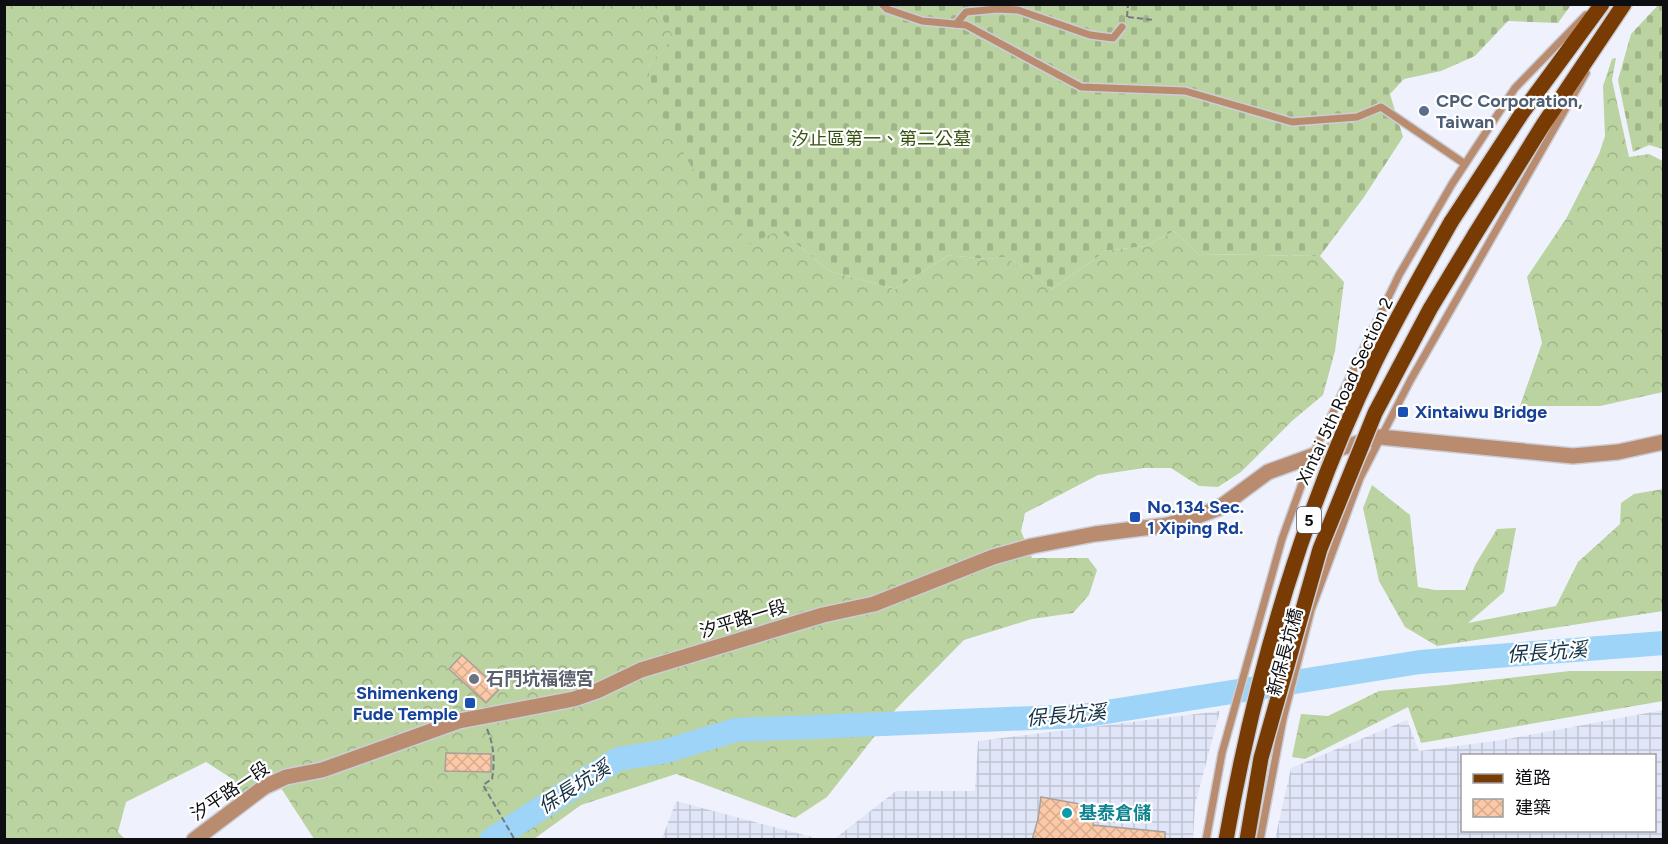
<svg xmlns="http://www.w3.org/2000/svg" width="1668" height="844" viewBox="0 0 1668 844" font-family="Figtree,'Noto Sans TC',sans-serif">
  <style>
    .industrial { fill: url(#industrial-grid); fill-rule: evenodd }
    .forest { fill: url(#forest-crowns) }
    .cemetery { fill: url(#cemetery-stones) }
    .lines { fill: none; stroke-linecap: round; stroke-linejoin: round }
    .river { stroke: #9ed4f7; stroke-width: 24 }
    .building { fill: url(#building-cross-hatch); stroke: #aaa099; stroke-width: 1.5 }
    .service-casing { stroke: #cbced7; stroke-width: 10 }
    .tertiary-casing { stroke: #cbced7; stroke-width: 18 }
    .primary-casing { stroke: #cbced7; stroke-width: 18 }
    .path { stroke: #797b82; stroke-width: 2; stroke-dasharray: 6 3; stroke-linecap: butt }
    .service { stroke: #b98c6f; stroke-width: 7 }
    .tertiary { stroke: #b98c6f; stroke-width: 15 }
    .primary { stroke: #783b03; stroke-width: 15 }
    .primary-bridge-casing { stroke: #cbced7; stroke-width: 18; stroke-linecap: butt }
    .primary-bridge { stroke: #783b03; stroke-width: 15 }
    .service-dot { fill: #5c6f8a; stroke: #fff; stroke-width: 2 }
    .transit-dot { fill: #1a4fb4; stroke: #fff; stroke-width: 2 }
    .worship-dot { fill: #6b7280; stroke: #fff; stroke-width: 2 }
    .culture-dot { fill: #0f9aa8; stroke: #fff; stroke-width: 2 }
    .labels { text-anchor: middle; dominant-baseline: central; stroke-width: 4.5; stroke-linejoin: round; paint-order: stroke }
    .shield { fill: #fff; stroke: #565659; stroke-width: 1.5 }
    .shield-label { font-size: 16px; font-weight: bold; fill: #0d0e12 }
    .service-label { font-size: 18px; font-weight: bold; fill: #4e5e75; stroke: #fff; text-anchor: start }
    .park-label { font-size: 18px; fill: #36520e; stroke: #fff }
    .street-label { font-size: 18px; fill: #0d0e12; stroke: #fff }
    .transit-label { font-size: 18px; font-weight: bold; fill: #164399; stroke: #fff; text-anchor: start }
    .worship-label { font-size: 18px; font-weight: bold; fill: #5b616d; stroke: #fff; text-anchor: start }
    .culture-label { font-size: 18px; font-weight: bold; fill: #0d838f; stroke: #fff; text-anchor: start }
    .water-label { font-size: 20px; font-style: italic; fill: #143244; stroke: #fff }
  </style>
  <defs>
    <pattern id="industrial-grid" width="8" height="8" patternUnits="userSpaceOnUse" patternTransform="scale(1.5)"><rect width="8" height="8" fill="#e0e6f8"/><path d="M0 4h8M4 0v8" fill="none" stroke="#bfc4d4"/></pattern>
    <pattern id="forest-crowns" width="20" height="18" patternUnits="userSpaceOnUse" patternTransform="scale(1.5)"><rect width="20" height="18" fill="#bad3a0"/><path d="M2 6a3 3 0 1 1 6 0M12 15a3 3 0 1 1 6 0" fill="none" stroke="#9fb489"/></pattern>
    <pattern id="cemetery-stones" width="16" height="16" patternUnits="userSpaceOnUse" patternTransform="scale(1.5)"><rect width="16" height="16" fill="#bad3a0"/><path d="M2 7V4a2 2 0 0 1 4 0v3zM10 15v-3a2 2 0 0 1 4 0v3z" fill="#9fb489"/></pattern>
    <pattern id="building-cross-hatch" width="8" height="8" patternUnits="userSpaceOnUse" patternTransform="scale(1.5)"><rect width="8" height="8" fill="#fcc9a7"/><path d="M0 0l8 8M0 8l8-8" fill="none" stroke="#d7ab8f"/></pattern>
  </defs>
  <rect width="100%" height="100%" fill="#eff2fd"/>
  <!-- industrial -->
  <g class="industrial">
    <path d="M1663 710V839H1275L1291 768 1407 720 1419 751 1502 740ZM1462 756H1654V830H1462Z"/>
    <path d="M1220 711 1195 805 1193 839 833 840 896 791H975L978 741Z"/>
    <path d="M676 801 819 839H662Z"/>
  </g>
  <!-- forest -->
  <g class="forest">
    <path d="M5 5H654L675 38 648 66 780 230 829 271 895 289 949 255 986 259 1006 257 1052 289 1106 251 1146 246 1174 231 1198 254 1320 256 1344 282 1335 351 1323 395 1292 421 1241 472 1218 487 1199 486 1171 468H1144L1098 475 1025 513 1021 531 1032 558H1088L1097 570 1089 595 1073 613 1032 619 964 640 896 709 827 797 795 818 676 774 581 805 534 839H314L281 788 246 807 234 780 206 762 126 802 118 832 125 839 5 840Z"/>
    <path d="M1616 58 1612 80 1629 157 1649 154 1663 161V392L1600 406H1520L1542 343 1527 277 1566 219 1599 154 1605 136 1603 86 1612 59Z"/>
    <path d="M1372 485 1410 515 1418 587 1435 590H1465L1475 565 1497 529 1516 528 1504 592 1468 623 1556 606 1578 562 1620 524 1621 503 1634 494 1663 489V611L1437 646 1405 627 1379 581 1363 508Z"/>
    <path d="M1570 671H1663V701L1421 743 1408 707 1305 759 1292 757 1301 714 1328 716 1379 691 1447 685Z"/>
  </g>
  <!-- cemetery -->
  <g class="cemetery">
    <path d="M1659 4 1664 5 1663 149 1649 145 1633 152 1618 80 1631 34Z"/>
    <path d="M654 5H1571L1558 23 1508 21 1475 56 1441 71 1404 79 1390 94 1403 137 1364 197 1320 256 1198 254 1174 231 1146 246 1106 251 1052 289 1005 257 986 259 949 255 895 289 829 271 780 230 750 244 701 183 666 123 652 95 648 66 674 38Z"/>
  </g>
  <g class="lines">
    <!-- river -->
    <path class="river" d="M491 840 618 759 663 752 736 730 1081 716 1420 662 1664 643"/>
  </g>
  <!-- building -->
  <g class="building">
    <path d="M462 655 499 689 486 703 449 669Z"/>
    <path d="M446 753 491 754V772L445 771Z"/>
    <path d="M1041 797 1097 807 1093 825 1165 832V840H1032L1038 819Z"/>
  </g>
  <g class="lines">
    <defs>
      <g id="service">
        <path d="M882 4 887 9 922 21 966 25 1081 87 1185 91 1292 122 1357 117 1381 107 1465 164"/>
        <path d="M956 24 966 12 997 9 1018 10 1090 35 1113 38 1122 27"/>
        <path d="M1206 840 1222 753 1282 539 1312 456 1399 275 1452 184 1515 88 1586 15"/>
        <path d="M1260 840 1283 719 1311 610 1360 478 1410 381 1586 73"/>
      </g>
      <path id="tertiary" d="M194 840 264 787 286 777 322 770 459 721 574 699 597 691 641 670 823 615 874 604 993 557 1032 546 1095 534 1168 525 1195 517 1219 508 1268 472 1312 456 1380 437 1573 456 1618 452 1664 442"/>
      <g id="primary">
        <path d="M1451 222 1522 113 1602 4"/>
        <path d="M1474 236 1543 125 1624 4"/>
      </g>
    </defs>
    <!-- service casing -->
    <use href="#service" class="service-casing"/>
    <!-- tertiary casing -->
    <use href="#tertiary" class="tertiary-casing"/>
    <!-- primary casing -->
    <use href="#primary" class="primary-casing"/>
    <!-- path -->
    <g class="path">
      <path d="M1127 17 1128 4"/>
      <path d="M1128 17 1153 20"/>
      <path d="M487 729C494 745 495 762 492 779L483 785 515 840"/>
    </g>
    <!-- service -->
    <use href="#service" class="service"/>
    <!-- tertiary -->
    <use href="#tertiary" class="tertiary"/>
    <!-- primary -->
    <use href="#primary" class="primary"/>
    <defs>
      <g id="primary-bridge">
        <path d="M1226 840C1255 675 1302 513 1375 362 1398 315 1425 268 1451 222"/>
        <path d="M1247 840 1261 758 1320 549 1375 413 1430 309 1474 236"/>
      </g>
    </defs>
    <!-- primary-bridge casing -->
    <use href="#primary-bridge" class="primary-bridge-casing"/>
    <!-- primary-bridge -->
    <use href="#primary-bridge" class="primary-bridge"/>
  </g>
  <!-- markers -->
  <circle class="service-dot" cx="1424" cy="111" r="6"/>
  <g class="transit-dot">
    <rect x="1397" y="406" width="12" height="12" rx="3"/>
    <rect x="1129" y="511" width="12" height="12" rx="3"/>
    <rect x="464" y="697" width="12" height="12" rx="3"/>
  </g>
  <circle class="worship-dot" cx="474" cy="679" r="6"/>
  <circle class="culture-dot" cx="1067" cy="813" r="6"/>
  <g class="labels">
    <!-- shield labels -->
    <rect class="shield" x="1297" y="507" width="24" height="26" rx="4.5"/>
    <g class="shield-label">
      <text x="1309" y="520">5</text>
    </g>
    <!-- service labels -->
    <g class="service-label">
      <text x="1436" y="101">CPC Corporation,<tspan x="1436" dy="21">Taiwan</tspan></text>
    </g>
    <!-- park labels -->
    <g class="park-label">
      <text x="881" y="139">汐止區第一、第二公墓</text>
    </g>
    <!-- street labels -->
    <g class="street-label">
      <text transform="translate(1345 391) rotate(-65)">Xintai 5th Road Section 2</text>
      <text transform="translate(743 619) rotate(-17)">汐平路一段</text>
      <text transform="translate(1285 652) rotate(-75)">新保長坑橋</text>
      <text transform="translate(230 791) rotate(-34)">汐平路一段</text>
    </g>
    <!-- transit labels -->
    <g class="transit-label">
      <text x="1415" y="412">Xintaiwu Bridge</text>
      <text x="1147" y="507">No.134 Sec.<tspan x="1147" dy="21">1 Xiping Rd.</tspan></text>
      <text x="458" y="693" text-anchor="end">Shimenkeng<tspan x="458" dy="21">Fude Temple</tspan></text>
    </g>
    <!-- worship labels -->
    <g class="worship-label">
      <text x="486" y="679">石門坑福德宮</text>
    </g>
    <!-- culture labels -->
    <g class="culture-label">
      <text x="1079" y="813">基泰倉儲</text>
    </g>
    <!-- water labels -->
    <g class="water-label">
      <text transform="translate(1547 652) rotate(-4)">保長坑溪</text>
      <text transform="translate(1066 715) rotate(-5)">保長坑溪</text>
      <text transform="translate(574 787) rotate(-32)">保長坑溪</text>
    </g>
  </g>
  <!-- border -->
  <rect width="1668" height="844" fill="none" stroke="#0d0e12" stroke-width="12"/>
  <!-- legend -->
  <rect x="1461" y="754" width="195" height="78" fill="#ffffff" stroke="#9e9fa0" stroke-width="1.5"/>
  <rect x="1473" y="774" width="30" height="9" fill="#783b03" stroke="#9e9fa0" stroke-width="1.5"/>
  <text x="1515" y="784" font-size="18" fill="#0d0e12">道路</text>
  <rect x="1473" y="799" width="30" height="18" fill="url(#building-cross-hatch)" stroke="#9e9fa0" stroke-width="1.5"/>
  <text x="1515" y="814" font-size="18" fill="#0d0e12">建築</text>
</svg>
